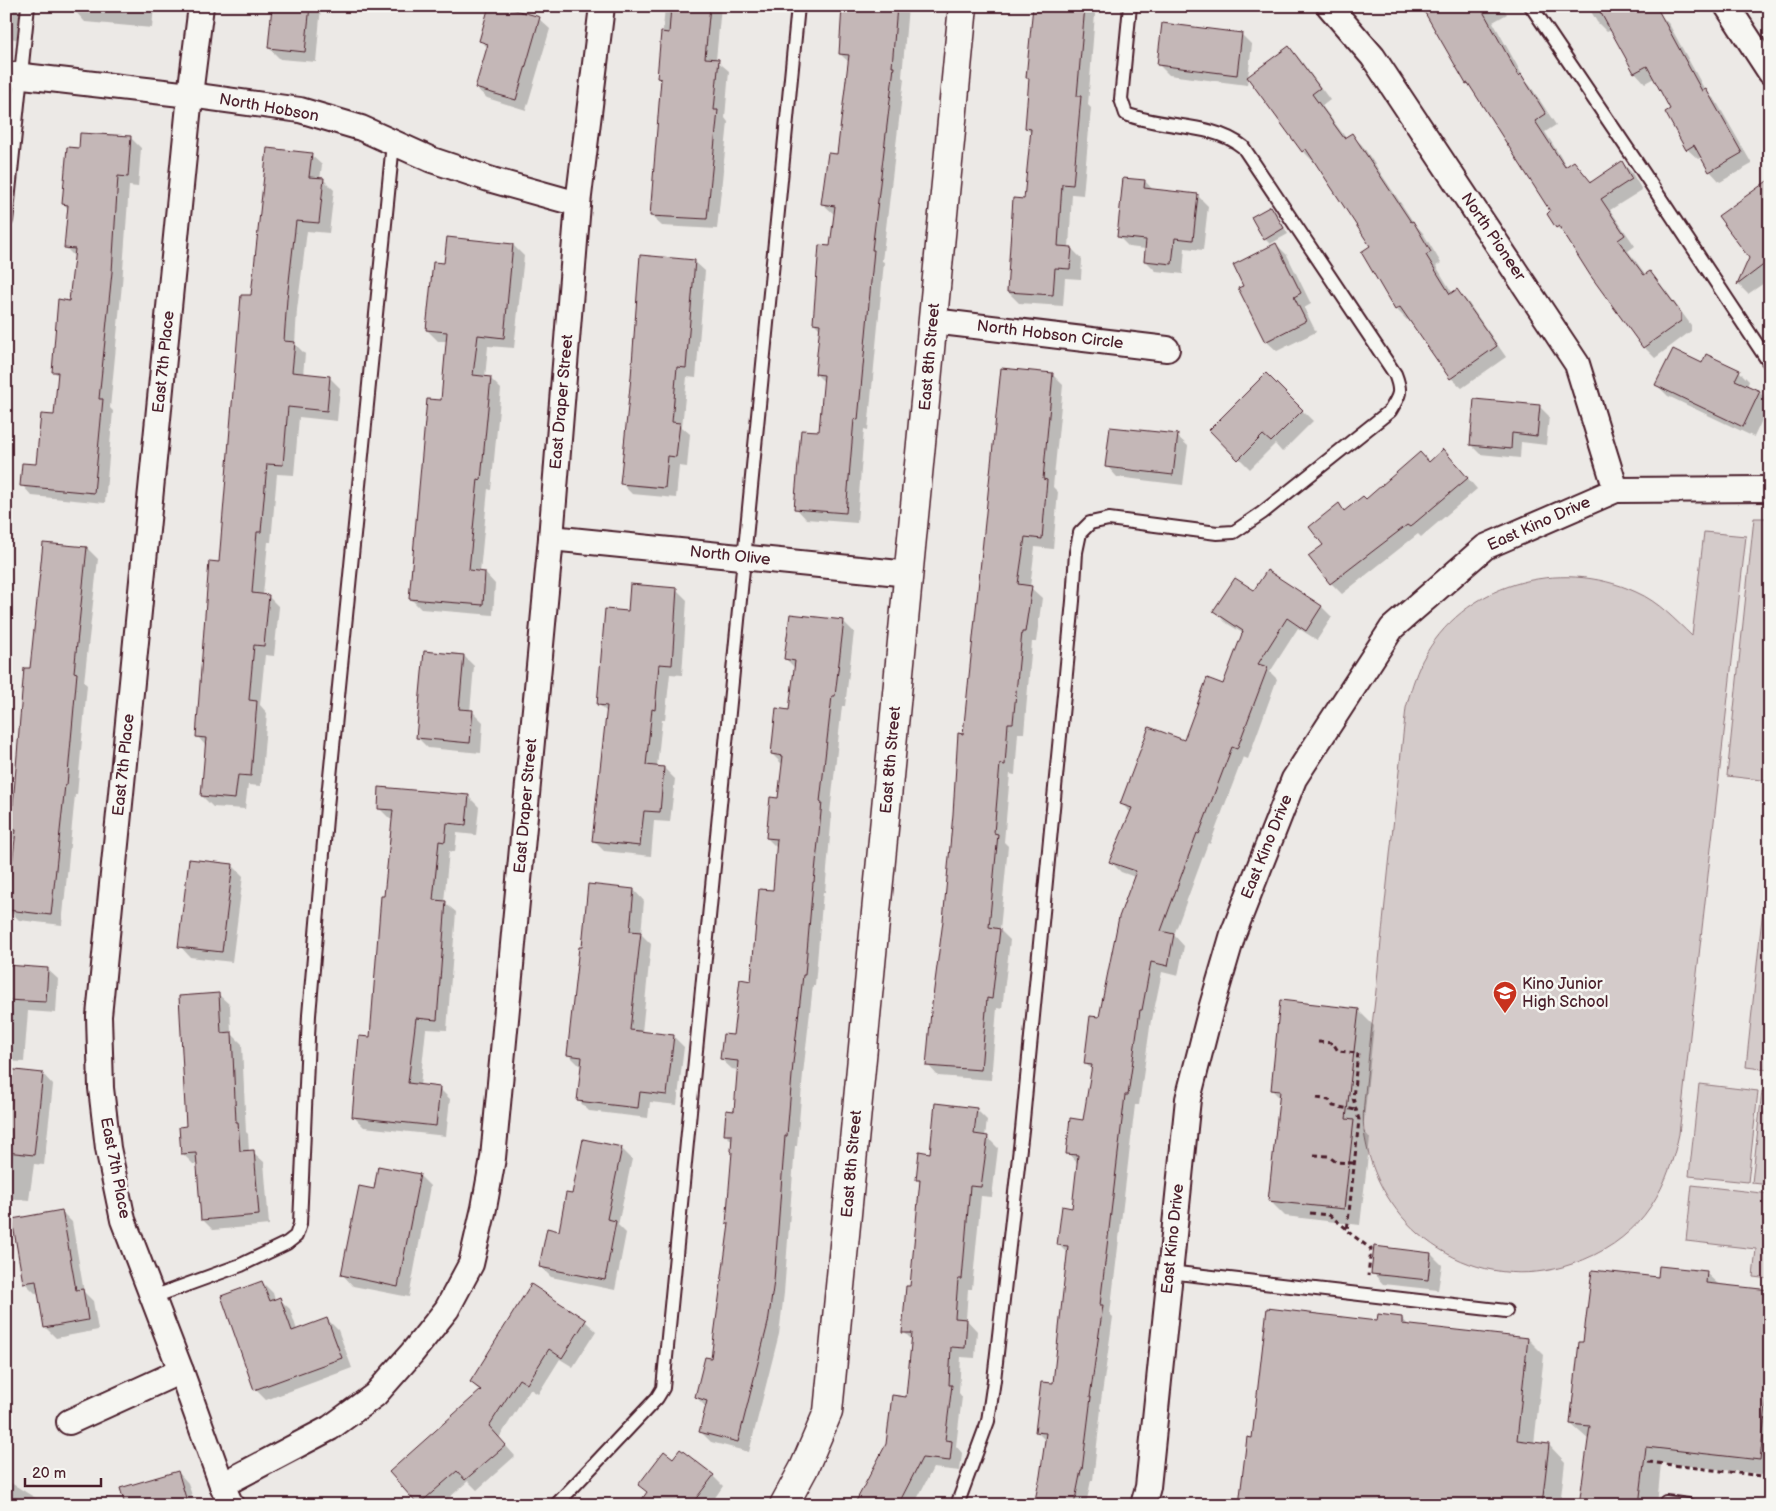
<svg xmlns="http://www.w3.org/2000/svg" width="1776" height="1511" viewBox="0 0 1776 1511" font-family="'Balsamiq Sans',sans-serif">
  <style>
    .green { fill: #d4cbca; stroke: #8f757a }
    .shadow { fill: #0003 }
    .building { fill: #c4b7b7; stroke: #4a1f2b }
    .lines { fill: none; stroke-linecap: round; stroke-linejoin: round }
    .service-casing { stroke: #4a1f2b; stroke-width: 16 }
    .minor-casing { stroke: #4a1f2b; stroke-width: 28 }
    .tertiary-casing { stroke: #4a1f2b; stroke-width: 31 }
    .path { stroke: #4a1f2b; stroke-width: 3; stroke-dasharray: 5 4; stroke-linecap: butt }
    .service { stroke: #f6f6f2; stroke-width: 12 }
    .minor { stroke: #f6f6f2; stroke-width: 24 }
    .tertiary { stroke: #f6f6f2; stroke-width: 28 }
    .labels { text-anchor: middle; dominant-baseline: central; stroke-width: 5; stroke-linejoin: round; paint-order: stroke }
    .street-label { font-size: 16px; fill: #4a1f2b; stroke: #f6f6f2 }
    .poi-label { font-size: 16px; fill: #4a1f2b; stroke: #f6f6f2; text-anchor: start }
  </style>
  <rect width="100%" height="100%" fill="#ece9e6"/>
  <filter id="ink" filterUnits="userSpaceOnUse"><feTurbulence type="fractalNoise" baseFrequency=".02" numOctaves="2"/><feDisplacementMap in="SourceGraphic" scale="10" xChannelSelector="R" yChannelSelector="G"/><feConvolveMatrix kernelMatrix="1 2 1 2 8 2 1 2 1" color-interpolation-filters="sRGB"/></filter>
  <g filter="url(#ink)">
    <!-- green -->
    <g class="green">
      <path d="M1754 518H1770V781L1727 776Z"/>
      <path d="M1704 532 1746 536 1679 1134C1666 1198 1635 1243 1572 1264 1477 1297 1382 1233 1365 1138 1361 1117 1365 1096 1367 1075 1369 1050 1372 1025 1375 1000 1385 903 1395 805 1406 708 1410 692 1415 676 1422 661 1462 583 1559 557 1636 592 1659 602 1675 620 1692 636Z"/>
      <path d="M1770 843V1070L1746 1067Z"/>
      <path d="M1699 1084 1758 1091 1748 1182 1689 1176Z"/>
      <path d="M1762 1091 1770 1092V1185L1752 1183Z"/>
      <path d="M1692 1185 1770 1194V1279L1753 1277 1756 1249 1686 1241Z"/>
    </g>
    <!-- shadow -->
    <g class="shadow">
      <path d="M6 6H20L17 39 6 38Z"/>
      <path d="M75 6H154L152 28 85 22 75 11Z"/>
      <path d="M273 6H321L316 62 280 59 269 48Z"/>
      <path d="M665 6H721L716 60 729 71 725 118 728 122 717 229 662 226 651 216 662 82 659 78Z"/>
      <path d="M844 6H908L902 77 904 79 882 261 884 262 868 430 864 429 857 523 806 519 796 508 820 433 824 382 816 374 820 329 814 323 831 248 835 215 823 204 838 155 850 63 840 54Z"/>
      <path d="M1034 6H1087L1095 14 1088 105 1091 108 1083 195 1072 194 1069 248H1071L1082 259 1081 279 1065 278 1063 306 1019 303 1008 292 1026 200 1031 133 1026 128 1030 80 1028 77Z"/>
      <path d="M1421 6H1502L1507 14 1493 22 1525 80 1531 87 1556 125 1545 132 1567 167 1574 162 1592 183 1622 162 1632 173 1642 190 1610 210 1635 246 1628 251 1646 275 1650 272 1660 283 1691 325V331L1655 358 1644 347 1591 275 1568 238 1557 227 1548 214 1552 212 1474 91 1467 83Z"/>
      <path d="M1588 6H1645L1658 13 1669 24 1705 90 1716 101 1752 164 1720 182 1710 171 1702 157 1698 159 1687 149 1671 110 1654 78 1645 83 1635 72 1612 30 1607 32 1597 22Z"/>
      <path d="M539 19 550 29 526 110 487 98 476 88 488 48 480 40Z"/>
      <path d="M1241 34 1252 45 1247 85 1169 75 1158 64Z"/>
      <path d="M1289 47 1299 58 1330 100 1322 106 1346 138 1351 135 1362 145 1414 223 1423 233 1441 263 1436 266 1453 294 1457 291 1467 301 1506 357 1462 388 1451 378 1410 318 1407 320 1396 309 1363 252 1372 247 1315 161 1314 162 1304 152 1312 147Z"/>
      <path d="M6 134 12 139 6 203Z"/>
      <path d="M130 137 141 148 138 187 129 186 122 284 110 408 113 411 105 503 32 496 22 485 37 466 55 417 59 376 53 371 70 302 75 257 66 248 68 209 64 204 80 149Z"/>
      <path d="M311 155 322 165 320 179H323L334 190 329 233 307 231 297 310 295 344 305 354 303 375 329 377 340 388 337 421 299 417 294 475 277 474 271 542H268L263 595 268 596 279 607 274 656 265 655 260 705 267 713 261 786 248 785 245 809 213 807 202 796 206 746 197 736 220 564 252 297Z"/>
      <path d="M1145 181 1154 191 1197 195 1208 206 1203 250 1185 248 1183 274 1156 271 1145 260 1146 249 1129 247 1118 236Z"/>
      <path d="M1770 192V279L1748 294 1738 284 1750 257Z"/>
      <path d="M1271 207 1276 212 1288 234 1270 244 1265 239Z"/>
      <path d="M1276 244 1287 255 1311 304 1304 308 1316 332 1277 351 1266 341 1245 287Z"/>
      <path d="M513 245 524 256 514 348 488 346 485 378H490L501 389 491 490 488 489 480 572 485 573 495 584 493 615 421 609 410 598 442 402 448 341H438L427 330 445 264Z"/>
      <path d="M694 261 705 271 696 378 687 377 682 427 690 434 687 467 679 466 676 498 632 494 621 483Z"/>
      <path d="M1703 365 1739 371 1749 381 1747 387 1759 392 1770 403 1754 437 1668 396 1657 385Z"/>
      <path d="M1052 374 1063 385 1053 487 1058 492 1053 549 1035 547 1030 587 1042 598 1036 642H1032L1024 733H1018L1015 775 1010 774 1004 842 1008 846 1000 930 1010 940 1002 1009 997 1008 991 1080 938 1076 928 1065 964 735Z"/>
      <path d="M1266 375 1313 421 1282 452 1275 444 1250 469 1211 430Z"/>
      <path d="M1539 406 1549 416 1546 445 1521 442 1520 458 1480 454 1471 445Z"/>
      <path d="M1177 436 1188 446 1183 485 1117 477 1107 466Z"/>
      <path d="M1454 462 1477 489 1421 537 1418 534 1342 594 1331 583 1310 556 1324 545 1339 505 1345 511 1429 463Z"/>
      <path d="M87 548 98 559 84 682 87 685 77 795H75L62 925 19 920 9 910 16 839H14L6 832V806H14L31 670Z"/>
      <path d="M1268 572 1322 607 1332 617 1317 640 1298 628 1270 672 1277 679 1248 759 1243 757 1210 844 1208 843 1174 935 1184 946 1178 976 1162 972 1152 1020H1151L1139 1105H1135L1110 1314 1113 1317 1100 1408 1101 1409 1093 1480H1091L1086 1505H1036L1046 1441 1036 1431 1054 1385 1069 1255 1058 1244 1073 1209 1078 1164 1068 1153 1084 1121 1092 1070 1085 1063 1100 1019 1135 877 1121 872 1111 862 1131 813 1121 803 1184 742 1224 686 1244 634 1225 622 1215 611 1254 592Z"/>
      <path d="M676 589 687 600 682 675 670 674 665 720H662L657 767 664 768 675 779 670 822 654 821 651 856 604 851 593 840 608 713 598 704 629 613Z"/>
      <path d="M843 621 854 632 845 706H842L830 813 832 814 825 892H823L815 985H813L803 1074 797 1146H795L784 1293 779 1334 749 1452 711 1442 701 1432 707 1408 696 1397 712 1360 730 1226 727 1223 733 1152 732 1141 725 1134 736 1112 739 1070 732 1069 721 1059 734 1037 752 982 774 892 778 849 767 838 779 799 783 765 772 754 791 711 796 669 786 659Z"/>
      <path d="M464 656 474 666 470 712H473L483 722 481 753 428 748 417 737Z"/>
      <path d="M468 796 479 807 476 835 457 833 455 852 449 851 444 902 456 912 447 1030 426 1029 420 1086 439 1088 450 1099 446 1136 364 1127 353 1116 371 1039 393 819H390L379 808Z"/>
      <path d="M232 865 243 876 232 962 190 957 180 946Z"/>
      <path d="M634 890 644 901 641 934 651 944 642 1032 673 1036 684 1047 677 1105 650 1102 648 1118 589 1111 578 1100 582 1065H579L568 1054Z"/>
      <path d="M6 966 47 969 58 979 56 1013 28 1011 24 1062 6 1061Z"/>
      <path d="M219 995 230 1005 231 1033 242 1044 246 1132 248 1134 249 1152H253L264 1162 269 1225 213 1230 202 1219 198 1164H193L182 1153Z"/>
      <path d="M1358 1010 1374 1026 1363 1130 1370 1138 1360 1225 1285 1216 1269 1200 1280 1098 1272 1090Z"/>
      <path d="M43 1074 53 1085 44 1165 34 1164 29 1200 6 1198V1077Z"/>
      <path d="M976 1109 987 1120 985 1137H987L998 1148 992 1197 981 1196 972 1289H968L966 1319 977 1331 975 1358 961 1357 959 1393 962 1397 956 1446 962 1453 960 1471 933 1468 914 1505H856L887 1445 907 1398 913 1341 904 1332 912 1288 921 1183 917 1179 931 1154Z"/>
      <path d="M621 1148 632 1159 618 1225 626 1233 615 1290 551 1277 541 1267 560 1232 573 1195Z"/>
      <path d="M419 1175 430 1186 409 1297 353 1286 343 1275Z"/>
      <path d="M61 1211 72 1222 84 1292 93 1301 98 1330 56 1338 45 1327 40 1292 35 1293 24 1282Z"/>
      <path d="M1431 1254 1442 1265 1438 1290 1383 1284 1373 1273Z"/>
      <path d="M1706 1273 1719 1285 1770 1291V1475L1661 1463 1657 1505H1581L1589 1440 1571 1424 1584 1344 1659 1279Z"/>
      <path d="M262 1282 273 1293 275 1300 279 1299 290 1309 297 1330 327 1319 338 1330 352 1368 266 1400 255 1389Z"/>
      <path d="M1402 1318 1409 1326 1528 1339 1544 1355 1534 1444 1549 1445 1565 1462 1560 1505H1240L1253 1439 1378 1322Z"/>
      <path d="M585 1321 596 1331 573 1367 560 1359 538 1394 530 1389 499 1438 515 1456 477 1490 468 1481 441 1505H420L391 1472 481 1392 471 1382Z"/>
      <path d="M6 1369 8 1370 6 1390Z"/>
      <path d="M674 1460 713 1476 723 1486 710 1505H639L648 1493 640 1485Z"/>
      <path d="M178 1472 188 1483 195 1505H126Z"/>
      <path d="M6 1480 47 1505H6Z"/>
    </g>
    <!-- building -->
    <g class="building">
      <path d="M272 6H310L305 52 268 48Z"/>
      <path d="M489 6H501L540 17 516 100 475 88 488 44 479 41Z"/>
      <path d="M671 6H710L705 58 719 59 714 110H718L707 219 650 216 661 79 657 78 661 32 669 33Z"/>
      <path d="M842 6H897L892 67H894L872 250H874L858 420 854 419 846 513 794 509 801 430 819 431 824 375 815 374 820 324 813 323 819 245 830 246 835 206 821 204 828 153 837 154 849 55 839 54Z"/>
      <path d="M1033 6H1085L1077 96H1081L1073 185 1062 184 1058 246 1072 247 1070 269 1055 268 1053 295 1007 292 1013 198 1024 199 1031 129 1025 128 1029 78H1026Z"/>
      <path d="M1421 6H1480L1519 76 1521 74 1546 114 1535 121 1565 167 1574 161 1591 182 1622 161 1632 179 1601 199 1625 235 1618 240 1644 275 1650 271 1681 313V321L1643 348 1590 275 1559 226 1556 228 1547 214 1550 211 1468 83 1466 84Z"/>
      <path d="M1597 6H1656L1702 91 1706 89 1742 153 1709 172 1694 145 1686 150 1665 112 1670 109 1647 66 1634 73Z"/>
      <path d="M1162 23 1242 33 1237 75 1157 65Z"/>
      <path d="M1289 46 1320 88 1312 94 1344 138 1352 133 1411 222 1413 221 1431 252 1426 255 1450 294 1457 289 1497 346 1450 379 1400 307 1395 310 1361 252 1370 246 1306 149 1302 152 1247 77Z"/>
      <path d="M80 133 131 136 128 177 118 176 112 272 99 399H103L94 493 20 486 22 463 36 464 41 414 54 415 58 372H52L58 299 69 301 75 249 64 248 68 205 62 204 67 147 79 148Z"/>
      <path d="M267 148 312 153 309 177 324 178 319 223 296 221 287 299 284 341 295 342 292 372 330 376 327 411 288 407 283 465 267 464 261 532H257L252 593 269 595 264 646 254 645 249 700 257 701 251 776 238 775 235 799 201 796 206 738 196 737 209 561 219 562 241 295H251Z"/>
      <path d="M1123 178 1145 180 1144 188 1198 194 1193 240 1175 238 1172 264 1144 261 1146 240 1117 237Z"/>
      <path d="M1770 179V260L1737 285 1749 258 1718 216Z"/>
      <path d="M1271 206 1284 228 1264 240 1251 217Z"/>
      <path d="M447 237 513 244 504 338 478 335 473 375 491 377 481 480 478 479 469 570 485 572 483 605 409 599 427 399 441 400 447 332 426 330 433 262 444 263Z"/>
      <path d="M1276 243 1301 293 1294 297 1306 321 1265 342 1238 288 1243 286 1233 265Z"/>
      <path d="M640 255 695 260 686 368 677 367 672 422 680 423 676 457 668 456 665 488 620 484 631 377Z"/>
      <path d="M1673 349 1702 363 1706 354 1740 370 1735 380 1760 391 1743 427 1655 385Z"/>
      <path d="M1001 368 1053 373 1043 479 1047 480 1042 539 1025 537 1018 584 1032 586 1025 632H1022L1013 723H1008L1005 765 1000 764 994 833 998 834 989 927 1000 929 992 999 987 998 981 1070 926 1066 931 1012 943 921 953 814 958 733 963 734Z"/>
      <path d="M1266 373 1303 410 1271 442 1263 435 1238 460 1209 430Z"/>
      <path d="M1474 399 1540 405 1537 436 1512 433 1511 449 1470 445Z"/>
      <path d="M1110 427 1178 434 1173 475 1105 467Z"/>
      <path d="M1443 449 1468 478 1410 527 1407 525 1330 584 1308 556 1323 545 1309 527 1339 503 1344 511 1363 496 1366 499 1420 452 1429 462Z"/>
      <path d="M43 543 87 547 74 672 77 673 67 785H65L51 915 7 910 16 830 6 829V804L13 805 24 668H30Z"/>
      <path d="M1267 570 1322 606 1306 631 1287 618 1258 664 1268 667 1237 749 1232 747 1199 834 1197 833 1161 931 1174 934 1168 966 1151 962 1142 1010H1140L1128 1095H1125L1100 1305H1103L1090 1397H1091L1082 1470H1081L1074 1505H1034L1040 1476 1046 1433 1035 1432 1041 1382 1053 1383 1068 1246 1057 1245 1062 1206 1072 1208 1078 1155 1066 1154 1070 1118 1083 1120 1092 1065 1084 1064 1090 1016 1099 1017 1119 917 1136 871 1109 862 1132 808 1120 804 1149 727 1184 740 1207 678 1223 684 1243 631 1213 611 1235 578 1254 590Z"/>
      <path d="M630 584 677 588 672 665 659 664 655 710 652 709 646 765 664 767 660 812 644 811 640 846 592 841 607 706 597 705 605 609 628 611Z"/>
      <path d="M790 614 844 620 835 696H832L820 802H822L814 882H813L805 975H803L793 1063 787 1136H785L774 1281 768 1323 738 1442 699 1432 707 1401 695 1397 705 1357 711 1358 729 1224H726L732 1152 731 1151 732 1135H724L726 1110 734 1111 738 1061 720 1059 723 1034 733 1035 740 979 751 981 759 889 773 890 777 839 766 838 770 797 778 798 783 756 771 754 776 708 789 710 795 661 784 659Z"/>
      <path d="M424 651 464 655 459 709 473 710 470 743 416 738Z"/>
      <path d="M379 787 469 795 466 825 447 823 445 842 439 841 433 900 446 901 437 1020 416 1018 408 1083 440 1087 436 1126 352 1117 359 1036 370 1037 381 896H384L393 810 378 809Z"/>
      <path d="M189 859 233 864 222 952 178 947Z"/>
      <path d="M588 884 634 889 630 931 641 932 630 1030 674 1035 667 1095 640 1092 638 1108 577 1101 582 1057 567 1055 579 947H582Z"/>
      <path d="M6 965 48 968 46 1002 6 1000Z"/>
      <path d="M219 993 221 1033 232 1032 236 1122H238L240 1151 254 1150 259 1215 201 1220 196 1153 181 1154 179 1127 186 1126 179 996Z"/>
      <path d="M1280 1000 1359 1009 1346 1119 1354 1120 1344 1209 1268 1201 1280 1091 1271 1090Z"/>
      <path d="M6 1069 43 1073 34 1155 6 1152Z"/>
      <path d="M935 1103 977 1108 974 1134 988 1136 981 1187 970 1186 962 1279H958L955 1318 967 1319 965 1348 951 1347 949 1385H952L945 1440 952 1441 950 1461 922 1458 898 1505H854L886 1444 892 1395 906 1397 912 1333H902L906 1286H910L920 1180H916L919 1151 930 1153Z"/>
      <path d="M583 1139 622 1147 607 1219 616 1221 605 1280 539 1267 547 1228 559 1231 566 1193 572 1194Z"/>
      <path d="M378 1166 420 1174 398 1287 341 1275 359 1186 374 1189Z"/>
      <path d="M62 1210 76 1290 83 1289 88 1320 44 1328 36 1281 23 1283 12 1219Z"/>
      <path d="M1374 1246 1431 1253 1428 1280 1371 1274Z"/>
      <path d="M1659 1266 1707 1271 1706 1283 1770 1290V1370L1760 1460 1646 1447 1639 1505H1579L1590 1426 1570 1424 1579 1342H1583L1592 1270 1658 1277Z"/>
      <path d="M262 1281 270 1301 280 1297 292 1331 327 1318 342 1358 254 1390 221 1296Z"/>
      <path d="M531 1284 586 1320 562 1358 549 1349 527 1384 519 1379 489 1426 506 1445 465 1480 457 1471 418 1505 389 1472 481 1390 470 1382Z"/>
      <path d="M1267 1308 1377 1321 1378 1314 1402 1317V1324L1528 1338 1517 1440 1549 1444 1542 1505H1239L1247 1437 1252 1438Z"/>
      <path d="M680 1449 714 1475 691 1505H638L647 1492 638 1485 664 1451 673 1458Z"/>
      <path d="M178 1471 188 1505H125L120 1488Z"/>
    </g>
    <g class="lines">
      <defs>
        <g id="service">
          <path d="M1531 6 1637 163 1770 364"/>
          <path d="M6 221 28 6"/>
          <path d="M1169 1272 1506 1311"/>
          <path d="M153 1297 241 1265 287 1243 296 1236 300 1224 309 1015 327 807 393 143"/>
          <path d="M556 1505 657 1398 663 1388 798 6"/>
          <path d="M957 1505 988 1421 994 1380 1022 1130 1073 601 1076 552 1080 533 1090 523 1109 519 1217 533 1234 532 1262 513 1390 411C1400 395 1402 392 1395 374L1243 147C1212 122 1163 129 1126 114L1121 99 1130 6"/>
          <path d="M1665 1505 1666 1502 1688 1505"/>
        </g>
        <g id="minor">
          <path d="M201 6 190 95 99 1016 101 1088 108 1148 123 1220 181 1371 222 1485 231 1505"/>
          <path d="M1329 6 1373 57 1577 364 1616 490"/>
          <path d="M1727 6 1770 72"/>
          <path d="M6 74 190 95 300 110 361 128 432 160 492 180 578 204"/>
          <path d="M933 321 1167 349"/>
          <path d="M551 538 909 574"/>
          <path d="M69 1422 181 1371"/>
          <path d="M222 1485 330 1428 375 1395 412 1353 447 1309 471 1264 484 1208 493 1158 551 538 578 204 602 6"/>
          <path d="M1143 1505 1148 1487 1188 1099 1211 1009 1233 934 1294 779 1392 628 1485 547 1616 490 1770 489"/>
        </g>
        <path id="tertiary" d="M784 1505 804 1468 828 1412 963 6"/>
      </defs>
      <!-- service casing -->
      <use href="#service" class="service-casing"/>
      <!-- minor casing -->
      <use href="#minor" class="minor-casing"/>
      <!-- tertiary casing -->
      <use href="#tertiary" class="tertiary-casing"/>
      <!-- path -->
      <g class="path">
        <path d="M1318 1042 1333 1043 1338 1051 1358 1053 1353 1098 1359 1120 1347 1231 1371 1249 1368 1276"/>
        <path d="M1317 1098 1329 1100 1333 1106 1356 1110"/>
        <path d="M1314 1155 1328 1156 1336 1162 1355 1163"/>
        <path d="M1310 1213 1329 1215 1347 1229"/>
        <path d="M1648 1462 1770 1477"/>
      </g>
      <!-- service -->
      <use href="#service" class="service"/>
      <!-- minor -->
      <use href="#minor" class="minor"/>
      <!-- tertiary -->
      <use href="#tertiary" class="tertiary"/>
    </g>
  </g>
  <!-- icons -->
  <defs>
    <symbol id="school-pin" viewBox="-11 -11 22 30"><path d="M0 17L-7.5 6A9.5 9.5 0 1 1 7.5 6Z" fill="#c8321e" stroke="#f6f6f2"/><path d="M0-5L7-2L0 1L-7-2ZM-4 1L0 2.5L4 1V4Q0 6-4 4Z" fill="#fff"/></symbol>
  </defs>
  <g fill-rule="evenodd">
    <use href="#school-pin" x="1491" y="979" width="28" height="38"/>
  </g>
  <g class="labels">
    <!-- street labels -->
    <g class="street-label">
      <text transform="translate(269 108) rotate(10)">North Hobson</text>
      <text transform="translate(1493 237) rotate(56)">North Pioneer</text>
      <text transform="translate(1050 335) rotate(7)">North Hobson Circle</text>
      <text transform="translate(930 357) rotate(-85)">East 8th Street</text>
      <text transform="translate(164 362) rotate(-84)">East 7th Place</text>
      <text transform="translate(562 402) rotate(-85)">East Draper Street</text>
      <text transform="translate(1539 524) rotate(-24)">East Kino Drive</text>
      <text transform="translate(730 556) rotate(6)">North Olive</text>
      <text transform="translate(891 760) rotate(-85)">East 8th Street</text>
      <text transform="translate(124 765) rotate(-84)">East 7th Place</text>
      <text transform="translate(526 806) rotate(-85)">East Draper Street</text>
      <text transform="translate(1267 847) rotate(-68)">East Kino Drive</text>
      <text transform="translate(852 1164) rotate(-85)">East 8th Street</text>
      <text transform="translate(115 1168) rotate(79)">East 7th Place</text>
      <text transform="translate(1173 1239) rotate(-84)">East Kino Drive</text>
    </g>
    <!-- poi labels -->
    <g class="poi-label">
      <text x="1522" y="984">Kino Junior<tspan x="1522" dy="18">High School</tspan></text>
    </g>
  </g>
  <!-- margin -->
  <rect width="1776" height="1511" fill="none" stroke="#f6f6f2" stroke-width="25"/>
  <rect x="12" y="12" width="1751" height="1486" fill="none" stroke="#4a1f2b" stroke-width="2" filter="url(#ink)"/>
  <!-- scale -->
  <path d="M25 1478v8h76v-8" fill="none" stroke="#4a1f2b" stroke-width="2.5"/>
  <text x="32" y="1478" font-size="15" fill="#4a1f2b" stroke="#f6f6f2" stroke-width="4" paint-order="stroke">20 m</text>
</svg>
